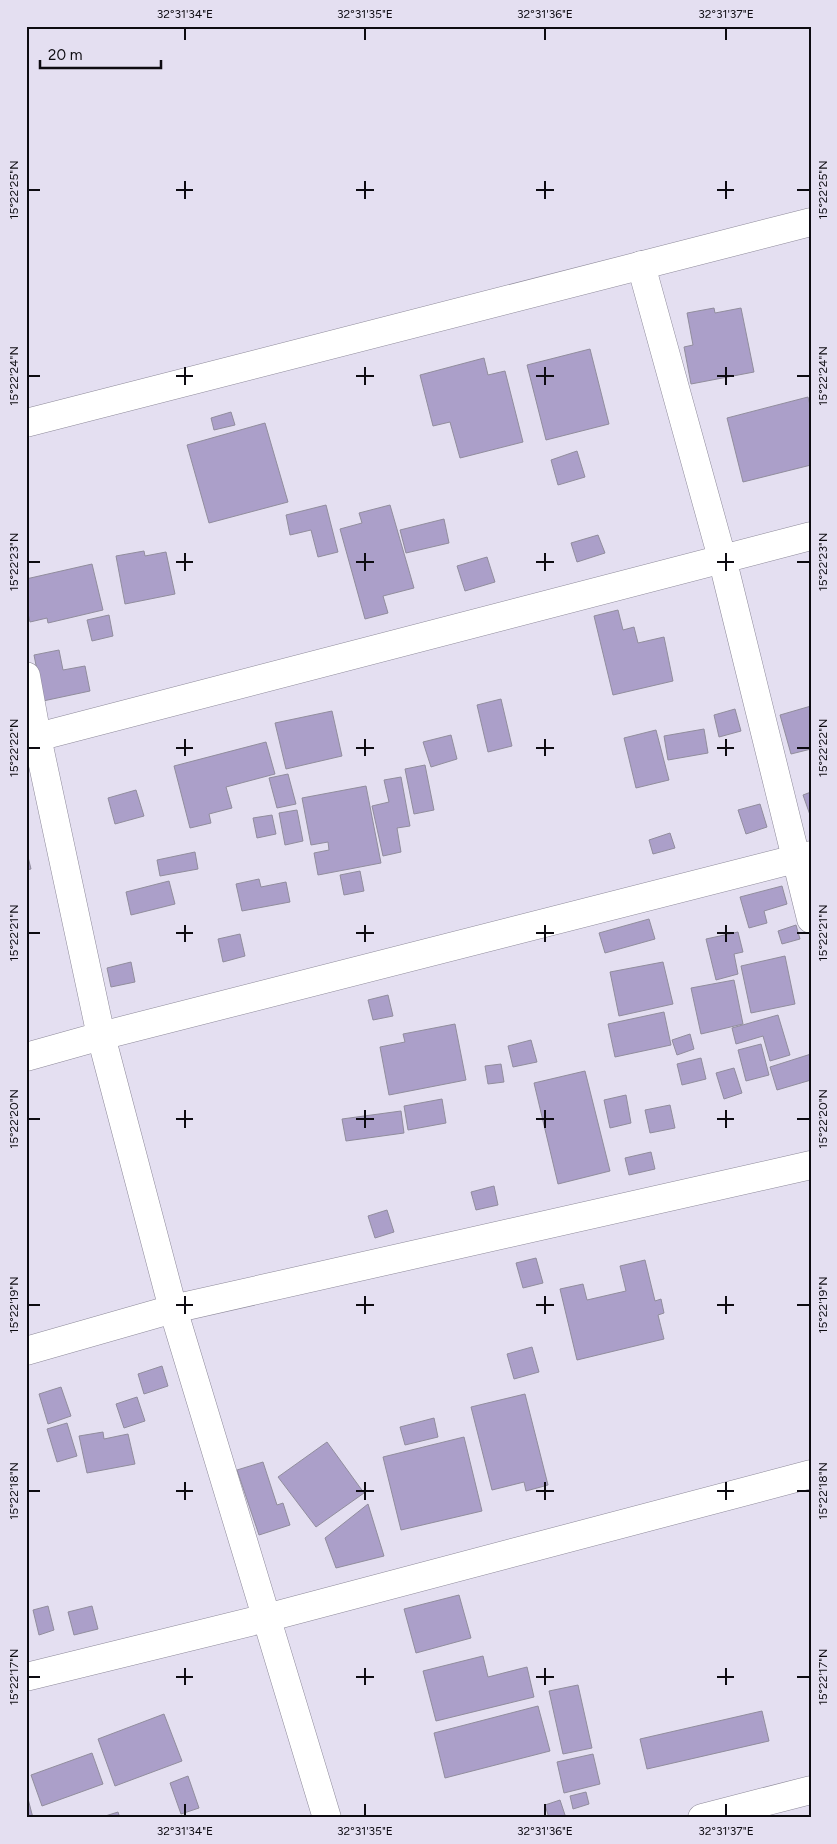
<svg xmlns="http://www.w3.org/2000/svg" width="837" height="1844" viewBox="0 0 837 1844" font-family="Figtree,sans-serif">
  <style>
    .building { fill: #ab9fc9; stroke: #918d9d }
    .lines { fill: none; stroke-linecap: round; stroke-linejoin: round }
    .minor-casing { stroke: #8d8999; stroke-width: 29 }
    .minor { stroke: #fff; stroke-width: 28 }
    .ticks { fill: none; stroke: #0d0b11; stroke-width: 2 }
    .neatline { fill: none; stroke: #0d0b11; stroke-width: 2 }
    .ticks-label { font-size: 12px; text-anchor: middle; fill: #0d0b11 }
  </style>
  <rect width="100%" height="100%" fill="#e4dff1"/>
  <!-- building -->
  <g class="building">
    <path d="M714 308 715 313 741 308 754 372 691 384 684 347 693 345 687 313Z"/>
    <path d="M590 349 609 424 546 440 527 365Z"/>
    <path d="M484 358 488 375 505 371 523 442 460 458 450 422 433 426 420 375Z"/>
    <path d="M808 397 811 409V465L743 482 727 418Z"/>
    <path d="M231 412 235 425 214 430 211 418Z"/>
    <path d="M265 423 288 502 209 523 187 445Z"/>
    <path d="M577 451 585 477 558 485 551 460Z"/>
    <path d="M326 505 338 552 318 557 311 530 290 535 286 515Z"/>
    <path d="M390 505 414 588 383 596 388 613 365 619 340 529 362 523 359 513Z"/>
    <path d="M444 519 449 543 406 553 400 530Z"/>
    <path d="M598 535 605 553 577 562 571 543Z"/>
    <path d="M144 551 145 556 166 552 175 594 125 604 116 556Z"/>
    <path d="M487 557 495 582 465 591 457 566Z"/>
    <path d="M92 564 103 610 48 623 47 618 30 622 26 605V579Z"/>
    <path d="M618 610 623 630 634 627 638 643 664 637 673 681 613 695 594 616Z"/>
    <path d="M109 615 113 636 92 641 87 620Z"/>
    <path d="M59 650 63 670 85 666 90 691 43 701 34 655Z"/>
    <path d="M501 699 512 746 488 752 477 705Z"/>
    <path d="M811 706V749L791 754 780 715Z"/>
    <path d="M735 709 741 731 719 737 714 715Z"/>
    <path d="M332 711 342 756 286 769 275 723Z"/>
    <path d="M704 729 708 753 668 760 664 736Z"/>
    <path d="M656 730 669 780 636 788 624 738Z"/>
    <path d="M451 735 457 759 431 767 423 742Z"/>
    <path d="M266 742 275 774 226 787 232 808 209 814 211 823 190 828 174 766Z"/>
    <path d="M425 765 434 810 414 814 405 769Z"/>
    <path d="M288 774 296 804 277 808 269 778Z"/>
    <path d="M401 777 410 826 397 828 401 852 383 856 372 806 389 802 384 780Z"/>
    <path d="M366 786 381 863 318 875 314 853 329 850 328 842 311 845 302 798Z"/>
    <path d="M136 790 144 816 115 824 108 798Z"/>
    <path d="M811 792V815H810L803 795Z"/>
    <path d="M760 804 767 827 746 834 738 810Z"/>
    <path d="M297 810 303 841 285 845 279 813Z"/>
    <path d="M272 815 276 834 257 838 253 818Z"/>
    <path d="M670 833 675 848 653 854 649 840Z"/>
    <path d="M26 849 31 869 26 870Z"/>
    <path d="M195 852 198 869 160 876 157 860Z"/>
    <path d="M360 871 364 891 344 895 340 875Z"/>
    <path d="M259 879 261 887 286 882 290 902 242 911 236 884Z"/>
    <path d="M169 881 175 904 131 915 126 892Z"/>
    <path d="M782 886 787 904 764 911 767 923 749 928 740 897Z"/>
    <path d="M649 919 655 939 605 953 599 933Z"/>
    <path d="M796 925 800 939 782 944 778 931Z"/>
    <path d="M738 932 743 952 734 954 738 974 716 980 706 939Z"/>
    <path d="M240 934 245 956 223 962 218 939Z"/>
    <path d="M785 956 795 1004 751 1013 741 966Z"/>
    <path d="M131 962 135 982 111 987 107 968Z"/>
    <path d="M663 962 673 1004 619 1016 610 972Z"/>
    <path d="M734 980 743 1024 701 1034 691 988Z"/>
    <path d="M388 995 393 1016 373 1020 368 1000Z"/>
    <path d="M664 1012 671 1045 615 1057 608 1024Z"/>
    <path d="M778 1015 790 1055 770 1061 763 1036 736 1044 732 1028Z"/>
    <path d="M455 1024 466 1080 389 1095 380 1047 405 1042 403 1034Z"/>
    <path d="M690 1034 694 1049 677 1055 672 1040Z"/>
    <path d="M531 1040 537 1062 513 1067 508 1046Z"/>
    <path d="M761 1044 769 1075 746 1081 738 1050Z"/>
    <path d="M811 1054V1080L777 1090 770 1067Z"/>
    <path d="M701 1058 706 1079 682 1085 677 1064Z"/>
    <path d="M501 1064 504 1082 488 1084 485 1066Z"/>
    <path d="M734 1068 742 1093 724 1099 716 1073Z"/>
    <path d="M585 1071 610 1171 558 1184 534 1083Z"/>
    <path d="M626 1095 631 1123 610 1128 604 1100Z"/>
    <path d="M442 1099 446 1123 408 1130 404 1106Z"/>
    <path d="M670 1105 675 1128 650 1133 645 1110Z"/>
    <path d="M401 1111 404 1133 346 1141 342 1119Z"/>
    <path d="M651 1152 655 1169 629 1175 625 1158Z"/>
    <path d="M494 1186 498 1205 476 1210 471 1192Z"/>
    <path d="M387 1210 394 1232 375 1238 368 1216Z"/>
    <path d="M536 1258 543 1283 523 1288 516 1263Z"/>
    <path d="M645 1260 655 1301 661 1299 664 1313 658 1315 664 1339 577 1360 560 1289 583 1284 587 1300 626 1291 620 1266Z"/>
    <path d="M532 1347 539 1372 514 1379 507 1354Z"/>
    <path d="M162 1366 168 1386 144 1394 138 1374Z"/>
    <path d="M61 1387 71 1416 48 1424 39 1394Z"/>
    <path d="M525 1394 548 1485 526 1491 524 1482 492 1490 471 1407Z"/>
    <path d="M137 1397 145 1421 124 1428 116 1404Z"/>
    <path d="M434 1418 438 1437 405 1445 400 1427Z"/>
    <path d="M67 1423 77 1456 57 1462 47 1429Z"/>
    <path d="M103 1432 104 1439 128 1434 135 1464 87 1473 79 1436Z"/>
    <path d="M464 1437 482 1511 401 1530 383 1457Z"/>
    <path d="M327 1442 364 1493 316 1527 278 1477Z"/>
    <path d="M263 1462 277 1505 283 1503 290 1525 259 1535 237 1470Z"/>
    <path d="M368 1504 384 1556 336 1568 325 1538Z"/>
    <path d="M459 1595 471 1638 416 1653 404 1609Z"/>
    <path d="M48 1606 54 1630 39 1635 33 1610Z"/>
    <path d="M92 1606 98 1629 74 1635 68 1612Z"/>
    <path d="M483 1656 488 1677 527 1667 534 1697 436 1721 423 1671Z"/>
    <path d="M578 1685 592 1748 563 1754 549 1691Z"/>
    <path d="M538 1706 550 1751 445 1778 434 1733Z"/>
    <path d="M762 1711 769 1741 647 1769 640 1739Z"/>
    <path d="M164 1714 182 1761 115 1786 98 1739Z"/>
    <path d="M92 1753 103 1784 42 1806 31 1775Z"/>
    <path d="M593 1754 600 1784 564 1793 557 1762Z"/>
    <path d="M188 1776 199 1808 181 1814 170 1783Z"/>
    <path d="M26 1791 33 1818H26Z"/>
    <path d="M586 1792 589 1804 573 1809 570 1796Z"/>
    <path d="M560 1800 566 1818H549L545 1805Z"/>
    <path d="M118 1812 120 1818H99Z"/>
  </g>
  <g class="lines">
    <defs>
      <g id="minor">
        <path d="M641 265 722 558 811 919"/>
        <path d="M26 423 811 222"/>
        <path d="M26 676 37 737 101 1036 173 1309 327 1818"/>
        <path d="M26 740 811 536"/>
        <path d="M26 1057 101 1036 811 855"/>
        <path d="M26 1351 173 1309 811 1165"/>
        <path d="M26 1677 266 1618 811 1474"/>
        <path d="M702 1818 811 1790"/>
      </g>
    </defs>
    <!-- minor casing -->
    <use href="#minor" class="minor-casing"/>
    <!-- minor -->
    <use href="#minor" class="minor"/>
  </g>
  <!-- ticks -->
  <path class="ticks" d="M185 28V40M365 28V40M545 28V40M726 28V40M185 181V199M365 181V199M545 181V199M726 181V199M28 190H40M176 190H193M356 190H374M536 190H554M717 190H734M797 190H810M185 367V385M365 367V385M545 367V385M726 367V385M28 376H40M176 376H193M356 376H374M536 376H554M717 376H734M797 376H810M185 553V571M365 553V571M545 553V571M726 553V571M28 562H40M176 562H193M356 562H374M536 562H554M717 562H734M797 562H810M185 739V756M365 739V756M545 739V756M726 739V756M28 748H40M176 748H193M356 748H374M536 748H554M717 748H734M797 748H810M185 925V942M365 925V942M545 925V942M726 925V942M28 933H40M176 933H193M356 933H374M536 933H554M717 933H734M797 933H810M185 1110V1128M365 1110V1128M545 1110V1128M726 1110V1128M28 1119H40M176 1119H193M356 1119H374M536 1119H554M717 1119H734M797 1119H810M185 1296V1314M365 1296V1314M545 1296V1314M726 1296V1314M28 1305H40M176 1305H193M356 1305H374M536 1305H554M717 1305H734M797 1305H810M185 1482V1500M365 1482V1500M545 1482V1500M726 1482V1500M28 1491H40M176 1491H193M356 1491H374M536 1491H554M717 1491H734M797 1491H810M185 1668V1685M365 1668V1685M545 1668V1685M726 1668V1685M28 1677H40M176 1677H193M356 1677H374M536 1677H554M717 1677H734M797 1677H810M185 1804V1816M365 1804V1816M545 1804V1816M726 1804V1816"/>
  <!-- border -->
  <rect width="837" height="1844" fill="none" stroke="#e4dff1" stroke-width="55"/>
  <!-- scale -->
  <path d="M40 60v8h121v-8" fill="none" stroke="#0d0b11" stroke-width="2.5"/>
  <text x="48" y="60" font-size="15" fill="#0d0b11" stroke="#e4dff1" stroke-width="4" paint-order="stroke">20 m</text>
  <rect x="28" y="28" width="782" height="1788" class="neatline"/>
  <g class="ticks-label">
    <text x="185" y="18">32°31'34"E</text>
    <text x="365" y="18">32°31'35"E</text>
    <text x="545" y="18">32°31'36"E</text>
    <text x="726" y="18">32°31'37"E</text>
    <text transform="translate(14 190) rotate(-90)" y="4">15°22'25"N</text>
    <text transform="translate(823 190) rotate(-90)" y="4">15°22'25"N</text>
    <text transform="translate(14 376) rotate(-90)" y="4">15°22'24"N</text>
    <text transform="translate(823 376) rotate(-90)" y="4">15°22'24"N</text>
    <text transform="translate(14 562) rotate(-90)" y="4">15°22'23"N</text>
    <text transform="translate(823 562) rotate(-90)" y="4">15°22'23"N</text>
    <text transform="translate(14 748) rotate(-90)" y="4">15°22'22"N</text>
    <text transform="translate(823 748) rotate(-90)" y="4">15°22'22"N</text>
    <text transform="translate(14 933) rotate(-90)" y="4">15°22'21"N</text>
    <text transform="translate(823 933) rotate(-90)" y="4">15°22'21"N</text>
    <text transform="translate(14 1119) rotate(-90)" y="4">15°22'20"N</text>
    <text transform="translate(823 1119) rotate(-90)" y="4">15°22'20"N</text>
    <text transform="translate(14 1305) rotate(-90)" y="4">15°22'19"N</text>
    <text transform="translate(823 1305) rotate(-90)" y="4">15°22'19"N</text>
    <text transform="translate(14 1491) rotate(-90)" y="4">15°22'18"N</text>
    <text transform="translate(823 1491) rotate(-90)" y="4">15°22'18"N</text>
    <text transform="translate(14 1677) rotate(-90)" y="4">15°22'17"N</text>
    <text transform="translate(823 1677) rotate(-90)" y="4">15°22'17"N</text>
    <text x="185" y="1835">32°31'34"E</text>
    <text x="365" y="1835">32°31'35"E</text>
    <text x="545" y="1835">32°31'36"E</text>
    <text x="726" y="1835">32°31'37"E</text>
  </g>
</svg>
